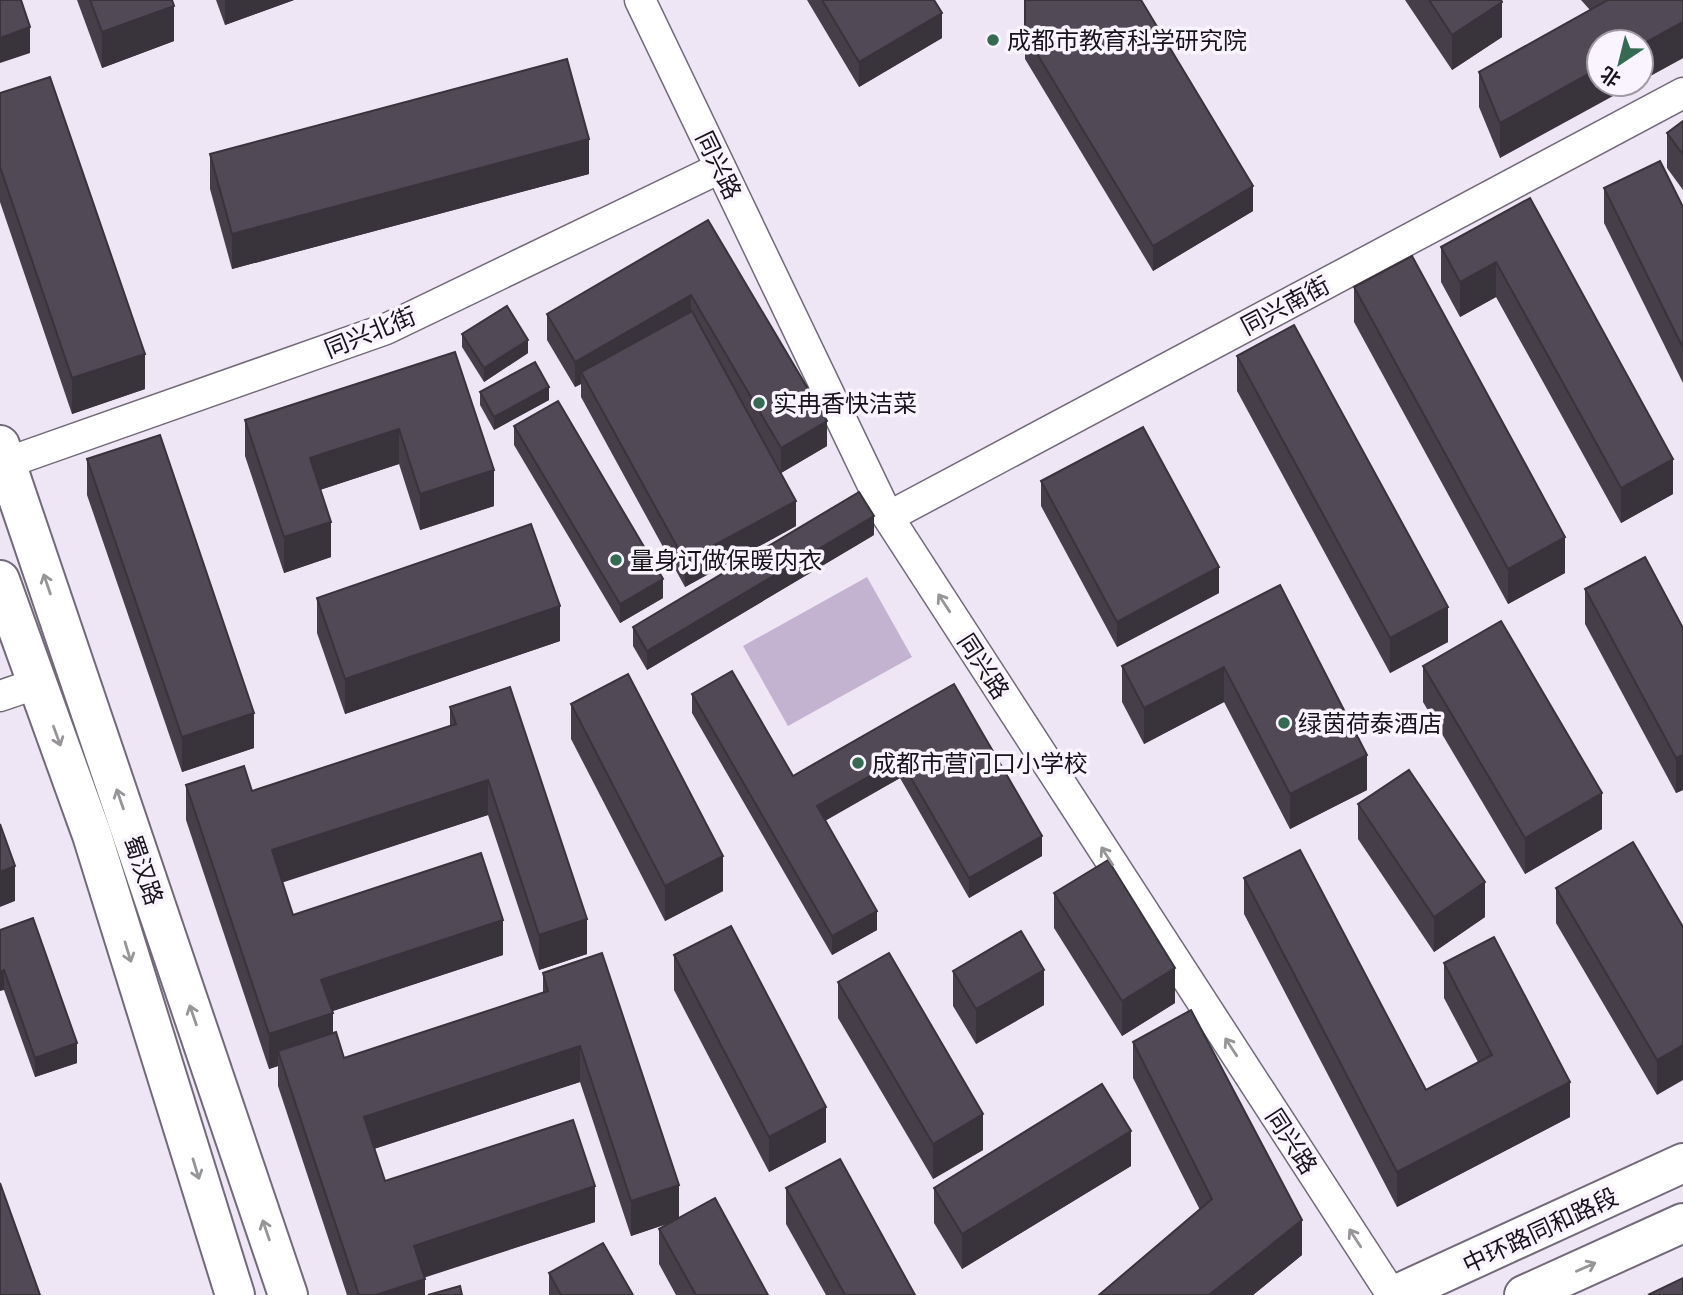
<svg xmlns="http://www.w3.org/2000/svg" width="1683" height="1295" viewBox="0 0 1683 1295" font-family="'IBM Plex Sans','Noto Sans SC',sans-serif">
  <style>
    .green { fill: #c3b2d0 }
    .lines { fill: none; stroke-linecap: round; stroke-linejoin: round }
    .minor-casing { stroke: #726a78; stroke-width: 33 }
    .primary-casing { stroke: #726a78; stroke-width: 42 }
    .minor { stroke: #fff; stroke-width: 30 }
    .primary { stroke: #fff; stroke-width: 38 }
    .wall { fill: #463f4a }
    .shaded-wall { fill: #39333c }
    .building { fill: #514956; stroke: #39333c; stroke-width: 2 }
    .oneway { stroke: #979598 }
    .poi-dot { fill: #356b52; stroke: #f9f4fe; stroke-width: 2.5 }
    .labels { text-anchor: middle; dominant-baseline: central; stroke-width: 7; stroke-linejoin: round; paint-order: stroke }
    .poi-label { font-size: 24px; fill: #17141a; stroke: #f9f4fe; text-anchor: start }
    .street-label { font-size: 24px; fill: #17141a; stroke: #f9f4fe }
  </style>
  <rect width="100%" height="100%" fill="#eee5f5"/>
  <!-- green -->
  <path class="green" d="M867 577 912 657 788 726 743 646Z"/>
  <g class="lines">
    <defs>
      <g id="minor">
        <path d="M640 0 888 517 1392 1295"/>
        <path d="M6 463 386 329 720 168"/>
        <path d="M888 517 1683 93"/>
        <path d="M0 696 38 683"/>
      </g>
      <g id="primary">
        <path d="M0 445 288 1295"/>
        <path d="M0 580 92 835 235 1295"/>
        <path d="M1395 1295 1683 1163"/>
        <path d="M1524 1295 1683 1223"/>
      </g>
    </defs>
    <!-- minor casing -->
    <use href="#minor" class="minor-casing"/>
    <!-- primary casing -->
    <use href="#primary" class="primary-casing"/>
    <!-- minor -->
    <use href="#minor" class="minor"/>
    <!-- primary -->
    <use href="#primary" class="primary"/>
  </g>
  <!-- wall -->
  <g class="wall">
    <path d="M77 0H172L174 41 102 68Z"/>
    <path d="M216 0H294L225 25Z"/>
    <path d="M807 0H934L942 38 859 87Z"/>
    <path d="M1025 0 1253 211 1153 271 1025 59Z"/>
    <path d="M1405 0H1501L1502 37 1452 70Z"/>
    <path d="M1581 0H1683V58L1641 81V42L1500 158 1479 107V72L1590 10Z"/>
    <path d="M0 93 145 389 72 414 0 202Z"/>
    <path d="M1683 121V190L1667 168V133Z"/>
    <path d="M210 154 589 174 232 269 210 189Z"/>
    <path d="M1604 188 1683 207V383L1604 223Z"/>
    <path d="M1530 198 1673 494 1621 523 1496 297 1460 317 1441 282V247Z"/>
    <path d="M708 220 827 446 781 473 796 526 685 587 581 397V384L575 387 547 340V314Z"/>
    <path d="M1354 287 1565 573 1508 604 1354 322Z"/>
    <path d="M462 334 528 353 484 382 462 347Z"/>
    <path d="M455 352 494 506 420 530 399 464 320 490 331 557 284 573 245 456V420Z"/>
    <path d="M1237 356 1448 642 1390 673 1237 391Z"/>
    <path d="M480 392 549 400 494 430 480 405Z"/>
    <path d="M514 426 663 598 620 623 514 445Z"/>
    <path d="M87 459 254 748 182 772 87 495Z"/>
    <path d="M1041 481 1219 593 1117 647 1041 506Z"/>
    <path d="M874 535 647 670 633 646V627Z"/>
    <path d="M1280 585 1367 790 1290 829 1224 702 1144 744 1122 702V666Z"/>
    <path d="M1585 589 1683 628V790L1676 793 1585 624Z"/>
    <path d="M317 598 560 641 345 714 317 633Z"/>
    <path d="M1423 666 1602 829 1525 874 1423 702Z"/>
    <path d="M954 684 1042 856 969 898 900 778 825 821 877 930 832 955 692 713V694L793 776Z"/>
    <path d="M571 704 723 891 665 921 571 739Z"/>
    <path d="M450 707 587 954 539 970 488 815 282 882 293 915 503 955 332 1011 333 1033 344 1058 543 993V973L679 1218 768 1295H676L659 1264V1229L669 1223 631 1236 580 1082 374 1149 385 1181 595 1222 424 1277 425 1295H347L278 1086V1066L269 1069 186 820V785L252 791 450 726Z"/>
    <path d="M1358 804 1485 917 1434 952 1358 839Z"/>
    <path d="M1244 878 1426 1090 1478 1062 1444 998V963L1570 1117 1397 1207 1244 914Z"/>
    <path d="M1556 888 1683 927 1657 1095 1556 923Z"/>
    <path d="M1054 893 1175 1003 1122 1036 1054 928Z"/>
    <path d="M0 930 77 1063 35 1077 4 990Z"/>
    <path d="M674 955 826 1142 769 1172 674 990Z"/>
    <path d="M953 971 1044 1005 976 1044 953 1006Z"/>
    <path d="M838 982 983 1150 933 1179 838 1018Z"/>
    <path d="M1133 1042 1302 1255 1253 1295H1099L1200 1210 1133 1078Z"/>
    <path d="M1131 1166 962 1269 934 1223V1188Z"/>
    <path d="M786 1188 915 1295H826L786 1224Z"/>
    <path d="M549 1273 633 1295H549Z"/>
  </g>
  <!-- shaded-wall -->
  <g class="shaded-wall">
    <path d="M225 0H294L225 25Z"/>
    <path d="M1502 2V37L1452 70V35Z"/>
    <path d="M174 6V41L102 68V32Z"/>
    <path d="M942 13V38L859 87V62Z"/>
    <path d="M1683 22V58L1641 81V45Z"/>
    <path d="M30 27V53L0 63V38Z"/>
    <path d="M1599 68V84H1635L1500 158V123Z"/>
    <path d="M589 139V174L232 269V234Z"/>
    <path d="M1253 186V211L1153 271V246Z"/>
    <path d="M1496 262V297L1460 317V282Z"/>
    <path d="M691 295V320L581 372V384L575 387V362Z"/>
    <path d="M528 340V353L484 382V368Z"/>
    <path d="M145 354V389L72 414V378Z"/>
    <path d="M549 387V400L494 430V417Z"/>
    <path d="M827 421V446L781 473V448Z"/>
    <path d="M399 429V464L310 493V458Z"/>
    <path d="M1673 459V494L1621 523V488Z"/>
    <path d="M494 470V506L420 530V494Z"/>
    <path d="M796 501V526L685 587V561Z"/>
    <path d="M874 516V535L647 670V651Z"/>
    <path d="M331 522V557L284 573V537Z"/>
    <path d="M1565 537V573L1508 604V569Z"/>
    <path d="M1219 567V593L1117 647V622Z"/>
    <path d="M663 579V598L620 623V604Z"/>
    <path d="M560 606V641L345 714V679Z"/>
    <path d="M1448 607V642L1390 673V638Z"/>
    <path d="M1224 667V702L1144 744V708Z"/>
    <path d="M254 713V748L182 772V737Z"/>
    <path d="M1367 755V790L1290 829V794Z"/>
    <path d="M1683 755V790L1676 793V758Z"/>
    <path d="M900 759V778L817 825V806Z"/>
    <path d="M488 780V815L272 886V850Z"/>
    <path d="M1602 793V829L1525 874V838Z"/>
    <path d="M1042 836V856L969 898V878Z"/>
    <path d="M723 856V891L665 921V886Z"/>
    <path d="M15 866V901L0 907V872Z"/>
    <path d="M1485 882V917L1434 952V917Z"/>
    <path d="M877 911V930L832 955V936Z"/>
    <path d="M587 919V954L539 970V935Z"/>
    <path d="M503 920V955L321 1015V980Z"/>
    <path d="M1175 968V1003L1122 1036V1001Z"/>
    <path d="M4 970V990L0 991V972Z"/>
    <path d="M1044 970V1005L976 1044V1009Z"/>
    <path d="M333 1013V1048L278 1051V1066L269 1069V1034Z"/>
    <path d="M77 1043V1063L35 1077V1058Z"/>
    <path d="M1683 1045V1080L1657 1095V1060Z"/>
    <path d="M580 1046V1082L364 1152V1117Z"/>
    <path d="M1570 1082V1117L1397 1207V1172Z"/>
    <path d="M826 1107V1142L769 1172V1137Z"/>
    <path d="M983 1114V1150L933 1179V1144Z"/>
    <path d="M1131 1131V1166L962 1269V1234Z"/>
    <path d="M679 1185V1220L631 1236V1201Z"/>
    <path d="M595 1186V1222L414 1281V1246Z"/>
    <path d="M1302 1220V1255L1253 1295H1209Z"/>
    <path d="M425 1279V1295H376Z"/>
  </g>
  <!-- building -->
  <g class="building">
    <path d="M0 0H21L30 27 0 38Z"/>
    <path d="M90 0H172L174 6 102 32Z"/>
    <path d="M822 0H934L942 13 859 62Z"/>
    <path d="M1025 0H1141L1253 186 1153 246 1025 34Z"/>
    <path d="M1429 0H1501L1502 2 1452 35Z"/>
    <path d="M1608 0H1683V22L1641 45V42H1599V68L1500 123 1479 72Z"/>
    <path d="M567 59 589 139 232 234 210 154Z"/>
    <path d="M50 77 145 354 72 378 0 167V93Z"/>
    <path d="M1683 121V155L1667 133Z"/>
    <path d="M1660 161 1683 207V348L1604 188Z"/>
    <path d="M1530 198 1673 459 1621 488 1496 262 1460 282 1441 247Z"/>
    <path d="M708 220 827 421 781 448 691 295 575 362 547 314Z"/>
    <path d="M1412 256 1565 537 1508 569 1354 287Z"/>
    <path d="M507 306 528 340 484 368 462 334Z"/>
    <path d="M692 311 796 501 685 561 581 372Z"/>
    <path d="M1294 325 1448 607 1390 638 1237 356Z"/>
    <path d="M455 352 494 470 420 494 399 429 310 458 331 522 284 537 245 420Z"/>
    <path d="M535 362 549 387 494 417 480 392Z"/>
    <path d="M558 401 663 579 620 604 514 426Z"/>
    <path d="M1143 427 1219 567 1117 622 1041 481Z"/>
    <path d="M160 435 254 713 182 737 87 459Z"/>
    <path d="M859 492 874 516 647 651 633 627Z"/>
    <path d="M531 524 560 606 345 679 317 598Z"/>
    <path d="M1645 557 1683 628V755L1676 758 1585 589Z"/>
    <path d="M1280 585 1367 755 1290 794 1224 667 1144 708 1122 666Z"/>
    <path d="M1501 621 1602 793 1525 838 1423 666Z"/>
    <path d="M732 671 793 776 954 684 1042 836 969 878 900 759 817 806 877 911 832 936 692 694Z"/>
    <path d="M628 674 723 856 665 886 571 704Z"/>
    <path d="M510 687 587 919 539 935 488 780 272 850 293 915 481 853 503 920 321 980 333 1013 269 1034 186 785 244 766 252 791 456 724 450 707Z"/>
    <path d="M1409 770 1485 882 1434 917 1358 804Z"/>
    <path d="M0 824 15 866 0 872Z"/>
    <path d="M1633 842 1683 927V1045L1657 1060 1556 888Z"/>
    <path d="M1300 850 1426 1090 1492 1055 1444 963 1494 937 1570 1082 1397 1172 1244 878Z"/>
    <path d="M1108 860 1175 968 1122 1001 1054 893Z"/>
    <path d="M33 918 77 1043 35 1058 4 970 0 972V930Z"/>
    <path d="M731 926 826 1107 769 1137 674 955Z"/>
    <path d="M1021 931 1044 970 976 1009 953 971Z"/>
    <path d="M602 953 679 1185 631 1201 580 1046 364 1117 385 1181 573 1120 595 1186 414 1246 425 1279 376 1295H359L278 1051 336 1032 344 1058 548 991 543 973Z"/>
    <path d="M889 953 983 1114 933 1144 838 982Z"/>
    <path d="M1191 1010 1302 1220 1209 1295H1099L1212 1199 1133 1042Z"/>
    <path d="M1102 1084 1131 1131 962 1234 934 1188Z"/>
    <path d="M840 1159 915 1295H845L786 1188Z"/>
    <path d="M0 1183 40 1295H0Z"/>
    <path d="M715 1198 768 1295H696L659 1229Z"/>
    <path d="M603 1243 633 1295H561L549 1273Z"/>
    <path d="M1683 1278V1295H1648Z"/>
    <path d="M460 1286 462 1295H428Z"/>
  </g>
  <!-- one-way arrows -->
  <defs><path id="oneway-shaft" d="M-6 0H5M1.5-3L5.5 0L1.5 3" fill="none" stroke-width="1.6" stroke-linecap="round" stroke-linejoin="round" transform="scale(1.75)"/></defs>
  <g class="oneway">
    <use href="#oneway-shaft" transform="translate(47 584) rotate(-109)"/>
    <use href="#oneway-shaft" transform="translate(944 603) rotate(-123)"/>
    <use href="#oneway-shaft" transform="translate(57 736) rotate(70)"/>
    <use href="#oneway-shaft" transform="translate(120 799) rotate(-109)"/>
    <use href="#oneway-shaft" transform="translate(1107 856) rotate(-123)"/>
    <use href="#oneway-shaft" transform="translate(128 952) rotate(73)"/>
    <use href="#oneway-shaft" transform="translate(193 1015) rotate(-109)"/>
    <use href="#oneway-shaft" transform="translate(1231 1047) rotate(-123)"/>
    <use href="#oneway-shaft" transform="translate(196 1169) rotate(73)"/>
    <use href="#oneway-shaft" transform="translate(266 1230) rotate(-109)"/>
    <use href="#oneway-shaft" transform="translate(1355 1238) rotate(-123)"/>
    <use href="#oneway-shaft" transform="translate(1586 1267) rotate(-24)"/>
  </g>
  <!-- markers -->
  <g class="poi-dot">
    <circle cx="993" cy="40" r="7"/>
    <circle cx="759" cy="403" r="7"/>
    <circle cx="616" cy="560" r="7"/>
    <circle cx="1284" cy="723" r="7"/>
    <circle cx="858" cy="763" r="7"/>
  </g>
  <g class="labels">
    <!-- poi labels -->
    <g class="poi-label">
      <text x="1007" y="40">成都市教育科学研究院</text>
      <text x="773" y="403">实冉香快洁菜</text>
      <text x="630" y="560">量身订做保暖内衣</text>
      <text x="1298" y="723">绿茵荷泰酒店</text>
      <text x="872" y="763">成都市营门口小学校</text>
    </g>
    <!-- street labels -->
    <g class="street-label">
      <text transform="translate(719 165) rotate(64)">同兴路</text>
      <text transform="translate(1285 305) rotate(-28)">同兴南街</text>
      <text transform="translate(370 332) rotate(-22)">同兴北街</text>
      <text transform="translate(984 666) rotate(57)">同兴路</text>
      <text transform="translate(144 870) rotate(71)">蜀汉路</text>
      <text transform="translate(1292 1141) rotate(57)">同兴路</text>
      <text transform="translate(1540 1230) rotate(-25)">中环路同和路段</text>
    </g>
  </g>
  <!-- north arrow -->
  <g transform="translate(1620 63) rotate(215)"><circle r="33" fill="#f9f4fe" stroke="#9f9aa3" stroke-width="2"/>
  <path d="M0-5L12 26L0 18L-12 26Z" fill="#356b52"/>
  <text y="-10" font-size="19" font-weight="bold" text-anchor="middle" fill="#17141a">北</text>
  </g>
</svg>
